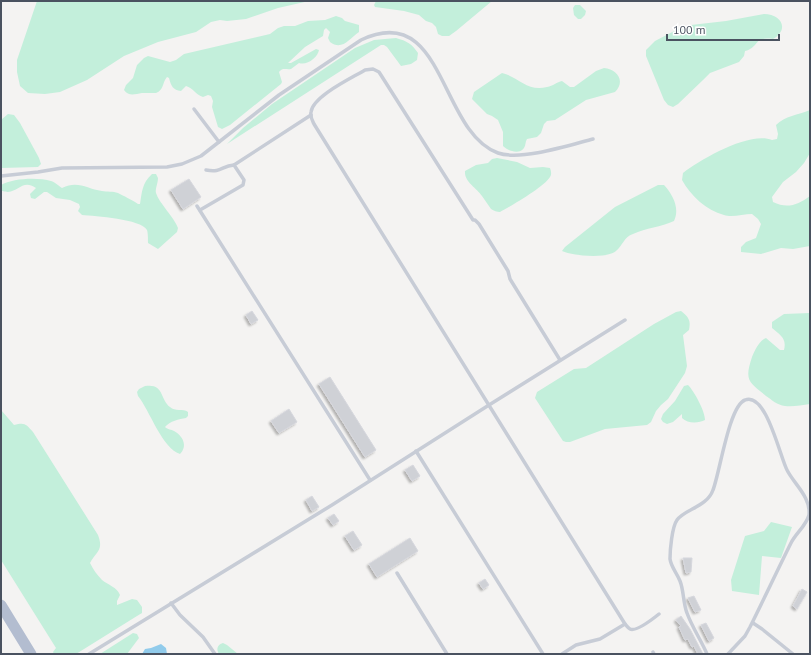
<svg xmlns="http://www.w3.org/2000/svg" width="811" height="655" viewBox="0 0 811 655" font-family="'PT Sans',sans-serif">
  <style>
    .green { fill: #c3efdb }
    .water { fill: #91cbeb }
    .building { fill: #cfd1d6; stroke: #d6d7dd; filter: url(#shadow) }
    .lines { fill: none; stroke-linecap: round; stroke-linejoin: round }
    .service { stroke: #c7ccd6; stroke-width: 3.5 }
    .primary { stroke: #b3bdd0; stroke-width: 11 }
  </style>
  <defs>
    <filter id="shadow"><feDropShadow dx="-2" dy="2" stdDeviation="1" flood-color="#0004"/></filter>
  </defs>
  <rect width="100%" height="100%" fill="#f4f3f2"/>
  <!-- green -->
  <g class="green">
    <path d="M37 1H309L278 8 246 19 227 21 220 20 211 22 196 32 158 42 124 56 87 80 60 92 45 94 28 93 20 86 17 72V60Z"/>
    <path d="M376 1H492L456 31 449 36H442L438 34 436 27 432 23 426 21 419 15 404 11 375 7 374 5Z"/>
    <path d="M575 5H580L586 11 585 15 581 19H578L574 15 573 8Z"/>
    <path d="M764 14C781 14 790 29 773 39 753 36 760 47 745 51L744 56 739 62 710 73 703 80 678 104 673 107 668 105 664 100 646 56V50L655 41 680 28 691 25 726 21Z"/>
    <path d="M336 16 342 18 345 21 359 25V32C349 39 342 51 330 42L328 38 330 32 326 28 324 30 323 36 305 47 288 63H291L316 49 319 50C318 57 307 66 299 63L291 69C286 70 283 67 279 72L282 82 281 84 230 125 222 129 218 127 212 107 213 101 211 96 208 95 203 97C196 95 193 88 186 86L181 91C173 90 171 86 169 78L167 77C162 83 164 90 156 93 151 93 147 93 142 93 135 94 129 97 124 90L126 85 133 78 137 65 144 58 148 56 170 62 176 60 184 54 270 34 278 28 284 26H295L308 21 325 20Z"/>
    <path d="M396 38C407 41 412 44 418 53L417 60 411 64 401 66 387 47 384 45H381L227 144 243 128 272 104 355 48 374 40Z"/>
    <path d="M604 68C617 69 626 81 615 92L586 100 555 120 547 121 544 124 541 133 537 137 527 139C525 142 526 145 524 148 519 155 508 151 503 146V132L498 120 492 116 487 114 472 99 474 92 502 73C519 77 527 92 547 87 553 86 557 82 562 81L570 87H574L596 71Z"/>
    <path d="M810 110V153L804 163 796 172 783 182 772 197 773 202C787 209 798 205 810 196V246L793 249 781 248 761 254 741 252V247L746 242 756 238 761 224 758 219 752 214C743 214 732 218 724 215 706 210 691 196 682 180L683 173C701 159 750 131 772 140L777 139 778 134 776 125C785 116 798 115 810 110Z"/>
    <path d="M8 114 14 115 20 123 39 158 41 164 38 167 1 168V120Z"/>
    <path d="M497 158 517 162 530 168 543 167 550 168C551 171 552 174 550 177 544 187 511 206 500 212 497 212 494 211 491 209 488 205 485 200 482 196 477 188 464 182 465 171L476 165 488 163 492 159Z"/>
    <path d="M152 174H156L158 178C158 183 155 189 156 193 159 203 174 217 178 228L177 232 158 249 148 243C148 239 148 233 147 230 141 219 95 216 82 215L78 211 80 207 79 204 70 200 56 198 47 192H44L35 199 31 198 30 194 36 188C23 179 19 191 8 192 7 192 2 191 1 191V185C13 178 38 177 51 181 55 182 59 186 62 188 78 180 87 189 102 191 107 192 113 191 118 193 122 195 134 201 138 204H140C142 192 142 183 152 174Z"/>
    <path d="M658 185H664C673 195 680 208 674 221 661 227 646 228 633 234 624 237 623 245 616 251 607 259 573 256 562 251L565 247 615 207Z"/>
    <path d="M681 311C689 317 691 321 689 330L683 335 687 366 685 373 668 399 661 405 656 411 651 422 647 425 605 429 570 442H566L563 441 535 398 537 392 574 369 586 368 654 324 676 312Z"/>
    <path d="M810 313V404C802 405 793 407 785 406 777 405 772 400 766 396 749 382 744 381 752 357 755 350 759 341 766 338L780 350H784C787 338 780 335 772 328V322L784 314Z"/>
    <path d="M688 385C694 391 705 411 705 420 699 423 688 424 682 418V414L673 422 667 424 663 422 661 419 663 414 675 401 684 386Z"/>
    <path d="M145 386C164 383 160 399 170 407 175 412 183 408 188 412V416L186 418C179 419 170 421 165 427 168 430 171 429 174 431 183 436 188 446 180 454 162 448 150 411 138 396L137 392 139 389Z"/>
    <path d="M1 410 14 425C25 422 26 424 33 432L98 535C104 551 96 551 90 563 93 569 97 575 102 580 108 585 117 587 120 595L117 601V605L132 599 137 600 142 607V613L137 616 76 654H54L53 652 56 648 1 560Z"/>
    <path d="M771 522 792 527 781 558 762 556 759 595 732 591 731 580 745 536 764 531Z"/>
    <path d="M133 633 137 634 139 638 127 654H100Z"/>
    <path d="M223 643 227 645 238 654H219C216 649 217 645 223 643Z"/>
  </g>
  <!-- water -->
  <path class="water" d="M161 644 166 648 167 654H142L145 649 151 648Z"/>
  <!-- building -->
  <g class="building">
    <path d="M189 179 201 197 183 209 171 190Z"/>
    <path d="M252 311 258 320 251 324 246 315Z"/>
    <path d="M330 377 376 450 365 457 319 384Z"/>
    <path d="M289 409 297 422 279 433 271 421Z"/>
    <path d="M413 465 420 476 412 481 405 470Z"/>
    <path d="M312 496 319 507 312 511 306 500Z"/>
    <path d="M334 514 339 521 333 525 328 518Z"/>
    <path d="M353 531 362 545 354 550 345 536Z"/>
    <path d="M410 538 418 551 377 577 369 564Z"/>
    <path d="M683 558H692L691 572 686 573Z"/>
    <path d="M485 579 489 585 483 589 479 583Z"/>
    <path d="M802 589 807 592 797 609 793 606Z"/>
    <path d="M694 596 701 610 695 612 688 598Z"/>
    <path d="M681 616 690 629 703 654H698L694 646 692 647 688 639 685 640 679 627 681 626 676 620Z"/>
    <path d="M706 623 714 638 709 641 701 625Z"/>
  </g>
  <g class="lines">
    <!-- service -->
    <g class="service">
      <path d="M194 109 219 142"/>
      <path d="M206 170C222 173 221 166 234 165"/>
      <path d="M1 176 38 172 62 168 167 167 182 164 201 156 279 95 361 40C445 0 439 132 498 153 521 161 570 145 593 139"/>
      <path d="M197 206 370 480"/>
      <path d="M200 210 243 185 244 180 234 165 311 115"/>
      <path d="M560 360 510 279 508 271 479 224 475 220H473L379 72 373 69 365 70C352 78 313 96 311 112 310 117 312 120 314 124L625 624"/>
      <path d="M416 451 543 654"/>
      <path d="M397 573 447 654"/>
      <path d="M171 603 180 615 203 637 215 654"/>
      <path d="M753 623 762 629 793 654"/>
      <path d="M653 652 654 654"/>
      <path d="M89 654 332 505 489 405 625 320"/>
      <path d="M562 654 576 645 600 639 625 624C627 626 628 628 630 629 636 632 654 618 659 614"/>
      <path d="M707 654C701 640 692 627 687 613 683 603 684 591 680 581 677 573 671 567 670 559 670 550 672 527 677 520 685 509 707 507 713 490 720 472 729 406 745 400 766 391 780 457 787 470 794 484 811 497 809 515 806 526 796 533 791 543 777 571 764 599 750 627L745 636 728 654"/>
    </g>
    <!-- primary -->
    <path class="primary" d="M1 605 31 654"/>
  </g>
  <!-- border -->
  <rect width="811" height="655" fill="none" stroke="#4a5260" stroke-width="4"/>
  <!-- scale -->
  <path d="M667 34v6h112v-6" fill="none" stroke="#4a5260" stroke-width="2"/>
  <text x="673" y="34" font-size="12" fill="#4a5260" stroke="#ffffff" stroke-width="3" paint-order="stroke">100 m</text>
</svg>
